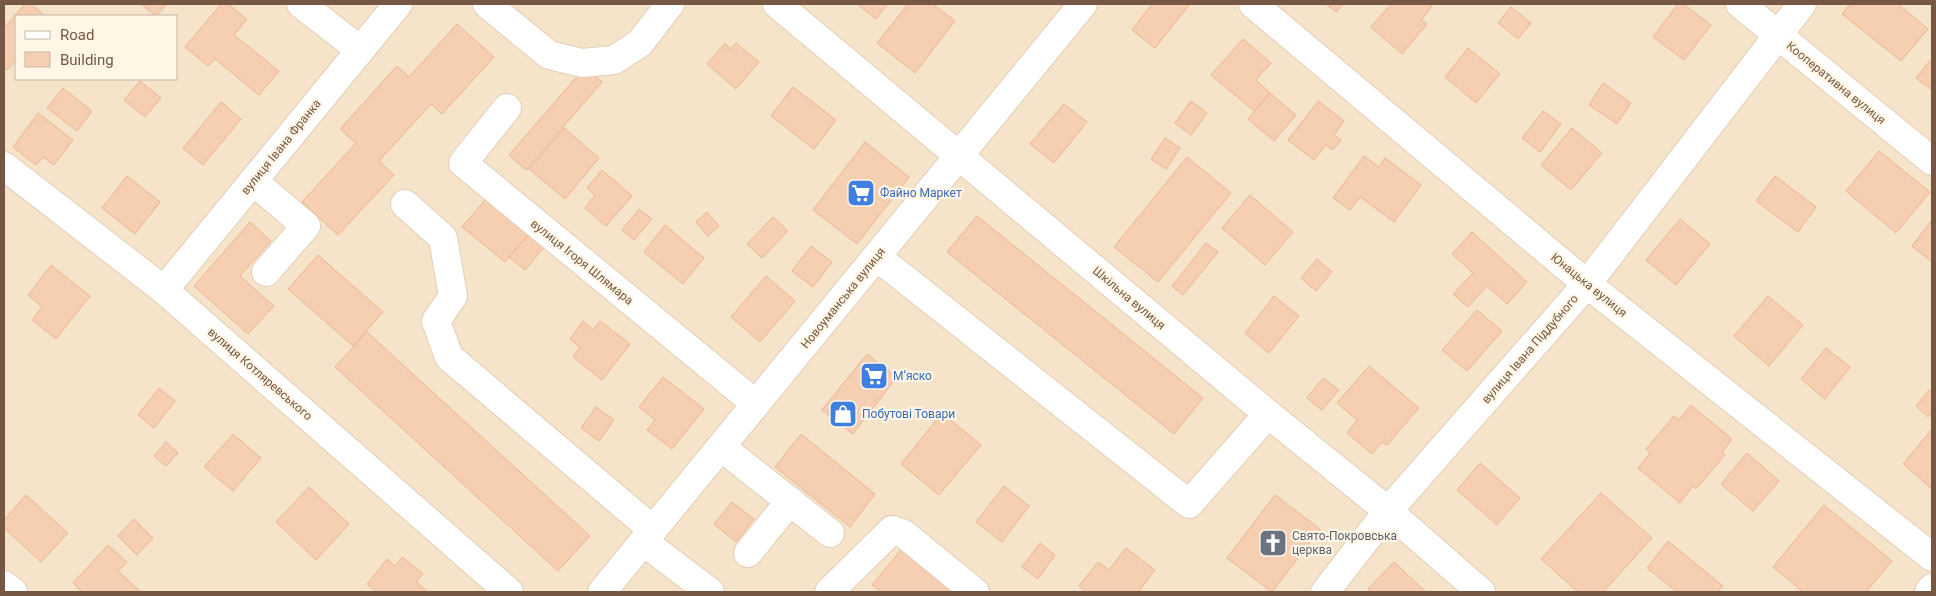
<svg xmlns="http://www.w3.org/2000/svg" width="1936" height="596" viewBox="0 0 1936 596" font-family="Roboto,sans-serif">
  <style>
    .residential { fill: #f6e4ca; fill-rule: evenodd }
    .building { fill: #f6cfb2; stroke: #eab691 }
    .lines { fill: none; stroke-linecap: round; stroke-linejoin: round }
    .minor-casing { stroke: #e2ceb8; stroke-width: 30 }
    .minor { stroke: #fff; stroke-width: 28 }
    .labels { text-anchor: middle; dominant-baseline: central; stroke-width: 4.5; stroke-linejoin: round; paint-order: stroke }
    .street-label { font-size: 12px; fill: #755744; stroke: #fff6e5 }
    .shop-label { font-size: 12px; fill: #366cbe; stroke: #fff6e5; text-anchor: start }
    .worship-label { font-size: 12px; fill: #5b616d; stroke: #fff6e5; text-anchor: start }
  </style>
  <rect width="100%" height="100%" fill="#fef2dc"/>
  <!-- residential -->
  <path class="residential" d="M4 4H1932V592H4ZM16 16H176V79H16Z"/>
  <!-- building -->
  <g class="building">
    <path d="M25 4H31L45 16H16V60L7 70 4 67V28Z"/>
    <path d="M141 4H167L156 16Z"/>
    <path d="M221 4H228L247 19 234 35 279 71 259 95 215 59 208 66 185 47Z"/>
    <path d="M857 4H888L876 19Z"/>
    <path d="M908 4H933L955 21 915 73 877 43Z"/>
    <path d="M1152 4H1190L1155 48 1132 30Z"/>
    <path d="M1326 4H1344L1336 12Z"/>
    <path d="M1391 4H1428L1432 7 1421 20 1427 24 1402 54 1371 27Z"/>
    <path d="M1678 4H1683L1711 25 1684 60 1653 37Z"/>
    <path d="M1850 4H1898L1928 29 1901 61 1842 14Z"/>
    <path d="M1511 7 1531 23 1518 39 1498 23Z"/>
    <path d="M457 24 494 57 442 114 431 104 379 161 394 175 338 235 302 202 356 143 340 129 397 66 409 77Z"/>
    <path d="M1243 39 1271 63 1256 80 1270 93 1254 111 1211 75Z"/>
    <path d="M725 43 730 49 736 43 759 62 736 89 707 64Z"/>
    <path d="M1468 48 1500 74 1476 103 1445 77Z"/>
    <path d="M1932 58V90L1916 78Z"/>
    <path d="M585 67 602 82 526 170 509 155Z"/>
    <path d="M140 81 161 98 145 117 124 100Z"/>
    <path d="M1603 83 1631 103 1617 124 1589 105Z"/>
    <path d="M793 87 836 120 814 149 771 116Z"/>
    <path d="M63 88 92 111 77 131 47 108Z"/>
    <path d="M1270 93 1296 115 1274 141 1248 119Z"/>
    <path d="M1191 101 1207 113 1191 135 1175 123Z"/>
    <path d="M1318 101 1344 121 1334 135 1341 140 1333 150 1326 145 1314 160 1288 140Z"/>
    <path d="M221 102 241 119 203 165 183 148Z"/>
    <path d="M1064 104 1087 122 1054 163 1030 144Z"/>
    <path d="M1543 111 1561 124 1540 152 1522 138Z"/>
    <path d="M38 113 73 140 54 165 43 157 36 165 13 147Z"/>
    <path d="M564 128 599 158 565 199 529 169Z"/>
    <path d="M1572 128 1602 153 1571 190 1541 165Z"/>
    <path d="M1165 138 1180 148 1166 169 1151 159Z"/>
    <path d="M865 142 909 177 857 244 813 210Z"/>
    <path d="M1879 151 1930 192 1896 233 1846 191Z"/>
    <path d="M1364 156 1379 167 1385 158 1421 185 1394 222 1360 197 1350 210 1333 198Z"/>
    <path d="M1187 157 1231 193 1158 282 1114 247Z"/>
    <path d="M602 170 632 196 606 226 585 208 595 195 587 188Z"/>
    <path d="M127 176 160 202 135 234 102 208Z"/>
    <path d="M1775 176 1816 207 1798 232 1756 201Z"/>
    <path d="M1250 195 1293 232 1265 265 1222 228Z"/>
    <path d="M487 198 529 234 505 262 462 227Z"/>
    <path d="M639 209 652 219 634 240 622 230Z"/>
    <path d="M707 212 719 226 708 236 696 222Z"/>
    <path d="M977 216 1203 398 1174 434 947 252Z"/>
    <path d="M773 217 788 231 762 258 747 244Z"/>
    <path d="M1680 219 1710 244 1676 285 1646 260Z"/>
    <path d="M1932 220V262L1912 246Z"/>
    <path d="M250 222 271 241 240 276 274 306 248 334 194 286Z"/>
    <path d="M665 225 704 258 683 284 644 252Z"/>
    <path d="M1472 232 1527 282 1507 304 1487 286 1468 307 1453 294 1473 273 1452 254Z"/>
    <path d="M529 234 544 247 525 270 509 257Z"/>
    <path d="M1206 243 1218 252 1183 295 1172 286Z"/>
    <path d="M811 246 832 262 813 287 792 271Z"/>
    <path d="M318 255 383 312 353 346 288 289Z"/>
    <path d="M1317 259 1332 272 1316 291 1301 278Z"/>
    <path d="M51 265 90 296 56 339 32 320 42 307 28 295Z"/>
    <path d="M766 276 795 301 760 342 731 317Z"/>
    <path d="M1274 296 1299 316 1269 353 1245 333Z"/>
    <path d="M1768 296 1803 325 1769 366 1734 336Z"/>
    <path d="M1477 310 1502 331 1467 371 1442 350Z"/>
    <path d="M583 321 593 330 600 321 630 344 602 380 573 357 580 347 570 339Z"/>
    <path d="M367 332 590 536 558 571 335 367Z"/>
    <path d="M1826 348 1850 367 1825 399 1801 379Z"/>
    <path d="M867 354 897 377 853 434 822 410Z"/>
    <path d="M1369 366 1419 408 1387 445 1382 442 1372 454 1347 433 1357 420 1337 403Z"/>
    <path d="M663 377 704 409 672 449 647 430 655 420 639 407Z"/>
    <path d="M1323 378 1339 390 1322 410 1307 398Z"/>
    <path d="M159 388 175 401 154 428 138 415Z"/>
    <path d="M1929 390 1932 392V412L1928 417 1916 406Z"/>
    <path d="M1691 405 1732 439 1722 452 1725 455 1696 489 1693 486 1680 503 1638 468 1650 453 1646 449 1674 416 1679 420Z"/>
    <path d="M596 407 614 420 599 441 581 428Z"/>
    <path d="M942 413 981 445 939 495 901 464Z"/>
    <path d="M1932 429V489L1903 464Z"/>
    <path d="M233 434 261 458 233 491 204 467Z"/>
    <path d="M801 434 875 494 850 527 775 467Z"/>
    <path d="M166 442 178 453 166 466 154 456Z"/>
    <path d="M1747 453 1779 481 1753 511 1721 484Z"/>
    <path d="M1480 463 1520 498 1497 525 1457 490Z"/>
    <path d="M1004 486 1029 506 1002 542 976 522Z"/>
    <path d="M309 487 349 524 316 560 276 522Z"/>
    <path d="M1601 493 1652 538 1603 592H1578L1541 559Z"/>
    <path d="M26 495 68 533 41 562 4 528V520Z"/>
    <path d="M1275 495 1320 529 1272 592 1227 558Z"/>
    <path d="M732 502 754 519 736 542 714 524Z"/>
    <path d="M1824 505 1892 561 1866 592H1803L1773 567Z"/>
    <path d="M134 519 153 538 137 555 118 536Z"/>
    <path d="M1668 541 1723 586 1717 592H1677L1647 568Z"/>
    <path d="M1040 543 1055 555 1038 579 1022 567Z"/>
    <path d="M108 545 127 562 118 571 141 592H82L73 583Z"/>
    <path d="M1126 548 1155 570 1138 592H1087L1079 586 1098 562 1109 570Z"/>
    <path d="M901 550 953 592H882L872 585Z"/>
    <path d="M402 557 423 574 416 582 426 590 424 592H377L367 584 387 559 395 566Z"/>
    <path d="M1394 562 1426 592H1372L1368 589Z"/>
  </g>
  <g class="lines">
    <defs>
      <g id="minor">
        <path d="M301 4 360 50"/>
        <path d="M487 4 549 55 582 63 614 60 640 43 670 4"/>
        <path d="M777 4 1268 414 1388 511 1481 592"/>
        <path d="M1253 4 1587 284 1932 557"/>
        <path d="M1740 4 1932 161"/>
        <path d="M507 108 463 163 756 404"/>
        <path d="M4 166 164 290 509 592"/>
        <path d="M253 181 306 226 266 272"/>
        <path d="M405 204 443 238 453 296 436 321 449 357 653 530"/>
        <path d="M877 257 1189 504 1268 414"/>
        <path d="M164 290 398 4"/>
        <path d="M721 447 830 533"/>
        <path d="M644 542 710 592"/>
        <path d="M748 553 790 501"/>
        <path d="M4 585 13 592"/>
        <path d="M602 592 1083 4"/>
        <path d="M829 592 892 530 904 534 975 592"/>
        <path d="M1325 592 1388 511 1587 284 1802 4"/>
        <path d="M1929 592 1932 588"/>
      </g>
    </defs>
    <!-- minor casing -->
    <use href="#minor" class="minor-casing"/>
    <!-- minor -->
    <use href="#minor" class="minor"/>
  </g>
  <!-- icons -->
  <defs>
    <symbol id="supermarket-square" viewBox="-11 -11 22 22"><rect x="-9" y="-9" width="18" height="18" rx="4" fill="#3f7fe0" stroke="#fff6e5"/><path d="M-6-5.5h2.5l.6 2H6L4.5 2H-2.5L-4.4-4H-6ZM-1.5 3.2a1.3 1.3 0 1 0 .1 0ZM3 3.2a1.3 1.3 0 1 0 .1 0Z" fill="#fff"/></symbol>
    <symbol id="shop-square" viewBox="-11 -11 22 22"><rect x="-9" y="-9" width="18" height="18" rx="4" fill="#3f7fe0" stroke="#fff6e5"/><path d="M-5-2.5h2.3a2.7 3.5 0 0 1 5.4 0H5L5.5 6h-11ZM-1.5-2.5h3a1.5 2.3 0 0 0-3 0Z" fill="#fff"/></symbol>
    <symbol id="church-square" viewBox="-11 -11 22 22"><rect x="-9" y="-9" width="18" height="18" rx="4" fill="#6b7280" stroke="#fff6e5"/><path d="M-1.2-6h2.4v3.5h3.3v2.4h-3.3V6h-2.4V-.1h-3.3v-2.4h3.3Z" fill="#fff"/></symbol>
  </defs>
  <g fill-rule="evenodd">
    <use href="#supermarket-square" x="845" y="177" width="32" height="32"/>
    <use href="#supermarket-square" x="858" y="360" width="32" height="32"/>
    <use href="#shop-square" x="827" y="398" width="32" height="32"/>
    <use href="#church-square" x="1257" y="527" width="32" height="32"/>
  </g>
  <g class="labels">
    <!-- street labels -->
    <g class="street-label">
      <text transform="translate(1836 83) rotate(39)">Кооперативна вулиця</text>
      <text transform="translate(281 147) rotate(-51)">вулиця Івана Франка</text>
      <text transform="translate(582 262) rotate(39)">вулиця Ігоря Шлямара</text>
      <text transform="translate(1589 285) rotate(39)">Юнацька вулиця</text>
      <text transform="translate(843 298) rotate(-51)">Новоуманська вулиця</text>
      <text transform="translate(1129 298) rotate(40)">Шкільна вулиця</text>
      <text transform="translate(1530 349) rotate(-49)">вулиця Івана Піддубного</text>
      <text transform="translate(260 374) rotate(41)">вулиця Котляревського</text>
    </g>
    <!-- shop labels -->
    <g class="shop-label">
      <text x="880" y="193">Файно Маркет</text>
      <text x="893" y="376">Мʼяско</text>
      <text x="862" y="414">Побутові Товари</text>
    </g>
    <!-- worship labels -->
    <g class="worship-label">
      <text x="1292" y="536">Свято-Покровська<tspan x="1292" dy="14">церква</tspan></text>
    </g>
  </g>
  <!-- border -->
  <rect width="1936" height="596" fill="none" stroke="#755744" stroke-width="10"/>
  <!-- legend -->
  <rect x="15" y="15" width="162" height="65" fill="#fff6e5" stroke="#c8b6a5"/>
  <rect x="25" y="31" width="25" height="8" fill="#ffffff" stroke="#c8b6a5"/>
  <text x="60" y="40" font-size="15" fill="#755744">Road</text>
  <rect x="25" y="52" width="25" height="15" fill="#f6cfb2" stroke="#c8b6a5"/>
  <text x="60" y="65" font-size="15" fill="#755744">Building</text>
</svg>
